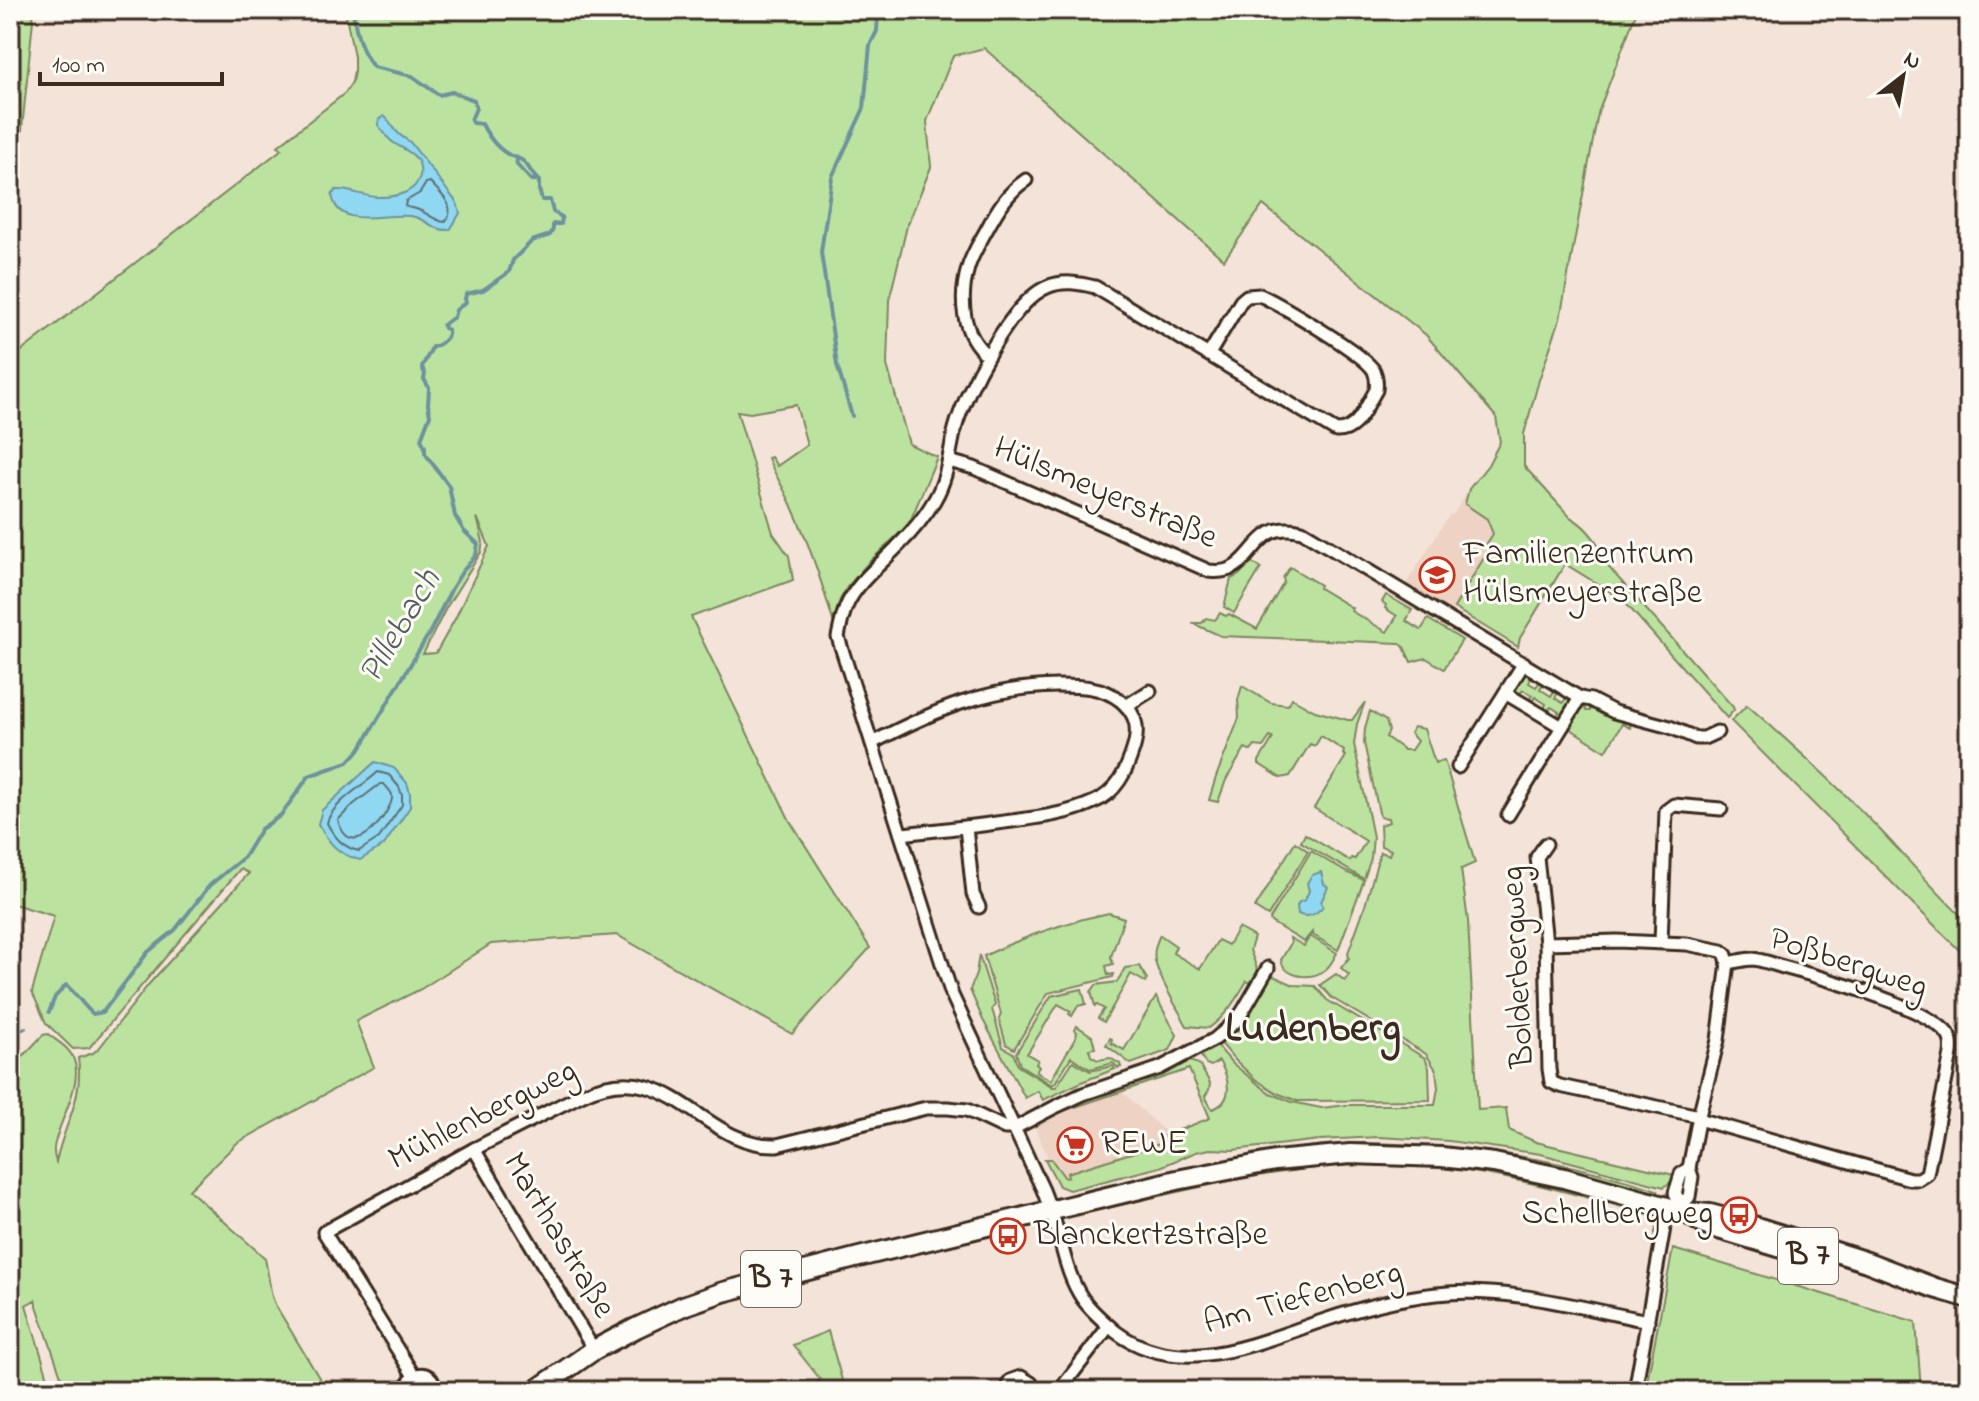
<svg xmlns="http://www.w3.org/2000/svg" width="1979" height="1401" viewBox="0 0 1979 1401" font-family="'Indie Flower',sans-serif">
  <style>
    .built { fill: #eed2c4 }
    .green { fill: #bbe39f; stroke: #7b865e; stroke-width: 2; fill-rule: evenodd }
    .water { fill: #90d7f1; stroke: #6e929d; stroke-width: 2 }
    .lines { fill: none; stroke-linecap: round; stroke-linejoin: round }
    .shore { stroke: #5d6f72; stroke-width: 2 }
    .stream { stroke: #6e929d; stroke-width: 4 }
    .minor-casing { stroke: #3b2a1e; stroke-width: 17 }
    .primary-casing { stroke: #3b2a1e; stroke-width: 24 }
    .minor { stroke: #fdfcf7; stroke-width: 11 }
    .primary { stroke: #fdfcf7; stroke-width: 18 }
    .labels { text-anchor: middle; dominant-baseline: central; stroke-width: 6; stroke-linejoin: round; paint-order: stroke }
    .shield { fill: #fdfcf7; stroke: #75695f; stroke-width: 2 }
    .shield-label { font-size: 32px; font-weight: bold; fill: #3b2a1e }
    .street-label { font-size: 34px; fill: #3b2a1e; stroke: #fdfcf7 }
    .poi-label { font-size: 34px; fill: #3b2a1e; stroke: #fdfcf7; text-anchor: start }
    .water-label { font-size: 36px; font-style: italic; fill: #545e5d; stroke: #fdfcf7 }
    .district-label { font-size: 42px; font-weight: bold; fill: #3b2a1e; stroke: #fdfcf7 }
  </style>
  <rect width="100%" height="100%" fill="#f4e3d9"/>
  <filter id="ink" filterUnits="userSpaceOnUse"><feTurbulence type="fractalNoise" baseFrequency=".0125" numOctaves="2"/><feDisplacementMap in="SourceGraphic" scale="16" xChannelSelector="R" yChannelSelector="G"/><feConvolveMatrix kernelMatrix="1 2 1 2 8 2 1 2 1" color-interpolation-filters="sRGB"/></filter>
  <g filter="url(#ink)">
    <!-- built -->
    <g class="built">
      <path d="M1466 494 1508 519 1452 611 1406 584 1450 514 1453 515Z"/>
      <path d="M1119 1089 1174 1140 1058 1181 1034 1125Z"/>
    </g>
    <!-- green -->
    <g class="green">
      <path d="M10 10H34L21 139 10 138Z"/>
      <path d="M345 10H1637L1598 113 1560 319 1539 380 1524 434V466L1570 517C1585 525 1597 541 1605 557L1587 545 1574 553 1583 550 1591 553 1605 563 1733 707 1734 710 1727 718 1622 599 1565 564 1520 638 1518 647 1454 608 1488 551 1486 545 1493 534 1487 519 1465 504 1469 489 1488 465 1500 442 1496 417 1426 335 1263 205 1224 260 984 48 953 56 927 121 931 167 907 226 889 301 887 365 909 444 937 457 909 524 868 563 847 587 840 600 833 621C822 583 810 545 793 509 786 491 775 476 768 458L771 457 777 466 807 445 796 405 750 413 737 411 773 533 789 556 793 580 691 617 790 821 870 948 792 1034 617 935 491 944 421 989 356 1021 374 1067 237 1143 189 1190 265 1258 272 1297 276 1306 327 1391H66L35 1300 26 1305 52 1391H10V1070L43 1035 48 1034C54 1039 63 1044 68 1050 90 1073 60 1118 55 1143 53 1149 54 1156 56 1162 64 1123 84 1100 78 1058L93 1053 100 1047 149 984 249 873 240 869 89 1048 73 1049 46 1023 32 992 54 916 10 903V360L282 149 278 146 345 93 352 82 354 72V57ZM477 517 489 546 456 617 436 653 423 654 446 608 481 552 483 542Z"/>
      <path d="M1251 562 1261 568 1234 613 1224 607 1231 579 1239 575Z"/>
      <path d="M1290 567 1320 585 1319 588 1352 608 1351 611 1387 632 1397 616 1385 608 1386 605 1382 602 1386 595 1412 610 1406 621 1421 630 1428 619 1462 640 1444 669 1426 658 1411 662 1404 647 1400 643 1221 636 1192 623H1202L1206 618 1215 620 1220 613 1226 616 1229 614 1257 629 1284 582 1283 578Z"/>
      <path d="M1529 673 1532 675 1529 683 1536 687 1541 680 1544 682 1540 689 1551 696 1555 689 1559 691 1555 698 1563 703 1567 696 1571 699 1572 704 1563 720 1556 719 1559 712 1551 707 1546 713 1543 711 1546 704 1535 697 1531 704 1528 702 1532 695 1523 690 1518 696 1515 693V687L1523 674Z"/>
      <path d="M1242 686 1271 703 1288 705 1292 698 1315 711 1348 720H1352L1365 702 1357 724 1354 744 1373 837 1371 858 1364 879 1301 842 1305 834 1350 861 1351 858 1355 859 1366 841 1314 808 1346 756 1343 754 1344 751 1321 736 1315 746 1310 744 1290 776 1281 778 1259 764V761L1273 738 1270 737 1263 747 1255 746 1251 751 1245 748 1226 780 1218 802 1209 800 1216 777 1239 718 1238 700Z"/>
      <path d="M1590 705 1631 722 1630 728 1622 724 1606 751 1569 728 1582 707 1584 706 1586 711H1590Z"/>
      <path d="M1747 705C1793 745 1838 786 1881 831 1910 862 1938 894 1969 924V960L1731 721Z"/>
      <path d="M1370 711 1386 721 1389 731 1386 737 1404 750H1411L1417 741 1410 733 1414 727 1424 729 1435 763 1444 760 1475 863 1461 869 1468 921 1478 1110 1506 1108 1509 1130 1536 1142 1674 1175 1672 1181 1664 1187 1541 1154 1449 1141 1378 1137 1320 1140 1233 1150 1210 1149 1196 1152 1160 1167 1069 1190 1059 1186 1045 1159H1051L1065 1178 1068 1177 1067 1173 1166 1142 1164 1136 1210 1118 1189 1069 1051 1115 1091 1097 1189 1061 1199 1064 1210 1083 1209 1090 1205 1096 1212 1109C1235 1102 1229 1077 1219 1061L1211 1066 1206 1064 1201 1056 1204 1051 1216 1044 1232 1063 1258 1084 1270 1093 1292 1102 1321 1108 1347 1105H1435L1438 1088 1436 1070 1426 1054 1332 998 1320 985 1336 974 1345 981 1349 975 1341 968 1349 958 1348 953 1365 906 1380 852 1389 855 1391 850 1381 846 1380 825 1389 822 1388 818 1380 817 1364 743 1365 728Z"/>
      <path d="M1295 842 1308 851 1268 916 1255 908Z"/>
      <path d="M1311 851 1344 871 1364 880 1338 950 1313 935V931L1304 942 1271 922 1270 919Z"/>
      <path d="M1109 913 1124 918 1111 957 1113 964 1106 966 1108 975 1114 974 1113 977 1048 993 1014 1049 1006 1044 999 1019 1001 1014 984 956C1025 936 1065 922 1109 913Z"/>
      <path d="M1238 928 1254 937 1250 950 1259 974 1254 985 1247 981C1236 999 1226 1016 1209 1028L1187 1026C1178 1009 1159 979 1155 961 1153 952 1156 943 1160 935L1176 946 1173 953 1200 969 1218 940 1228 945Z"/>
      <path d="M1310 936 1337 953C1334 958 1331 965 1326 969 1312 981 1285 978 1281 960L1291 943 1290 938 1304 946Z"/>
      <path d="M979 955 995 1005 992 1009 1003 1047 1013 1053 1018 1066 1053 1087H1056L1073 1061 1090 1071 1113 1066 1115 1069 1084 1081 1043 1100 1038 1091 1025 1098 983 1020 970 990 976 974Z"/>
      <path d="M1139 966 1147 979 1145 982 1131 974 1104 1022 1098 1018 1104 1009 1097 1005 1095 1006 1091 992 1096 985 1117 982 1125 968Z"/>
      <path d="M1271 975 1294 985 1315 986 1327 1000 1425 1058 1429 1068 1430 1100 1297 1101 1277 1093 1255 1079 1235 1060 1220 1042 1243 1020Z"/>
      <path d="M1082 989 1086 1004 1078 1006 1072 1016 1069 1014 1071 1011 1058 1004 1027 1054 1038 1060 1036 1064 1039 1067 1036 1072 1051 1080 1076 1037 1077 1032 1075 1030 1077 1026 1092 1036 1095 1048 1089 1049 1091 1056 1098 1060 1110 1058 1120 1064 1121 1067 1118 1068 1113 1063 1090 1069 1071 1057 1055 1083 1052 1085 1020 1065 1016 1053 1051 996Z"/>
      <path d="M1156 997 1177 1035 1170 1050 1131 1064 1106 1045 1110 1038 1112 1039 1111 1043 1124 1050Z"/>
      <path d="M1362 1143C1445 1144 1526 1153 1606 1175 1623 1180 1642 1184 1659 1191H1650L1581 1172 1526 1160 1475 1152 1250 1154 1325 1145Z"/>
      <path d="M1362 1161 1454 1165 1498 1173 1595 1197 1641 1210 1652 1215C1584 1197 1515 1176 1444 1168 1324 1154 1207 1185 1090 1212V1208L1250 1172Z"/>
      <path d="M1673 1249 1916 1322 1921 1391H1645Z"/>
      <path d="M828 1331 845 1391H811L820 1379 793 1345Z"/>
    </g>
    <!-- water -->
    <g class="water">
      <path d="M384 116C389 120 390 123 394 128 397 134 404 138 410 142L457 203 460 213 450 230C434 231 428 221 415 217 390 210 338 233 332 195L336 190C350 189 364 197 379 197 395 197 415 194 420 176 421 169 420 163 416 158 409 150 398 147 390 140 386 135 382 130 378 125L379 119Z"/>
      <path d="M375 762 394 768 407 783 410 793V807L384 845 360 860C337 854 329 843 318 824L322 810Z"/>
      <path d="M1321 872 1324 884 1328 887 1321 902 1323 906C1317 914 1308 919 1298 914L1297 906 1299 902 1305 900 1309 891 1307 883 1312 875Z"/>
    </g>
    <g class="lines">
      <!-- shore -->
      <g class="shore">
        <path d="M430 182C441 194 458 207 445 222 434 221 427 212 416 209 412 208 408 208 405 206L406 201 420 193 426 183Z"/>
        <path d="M378 772 389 775 399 787 402 795V805L379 838 359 851C343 848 334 837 327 823 332 803 363 786 378 772Z"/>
        <path d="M380 784H384C387 788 391 791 392 795 395 809 351 868 338 820L354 804Z"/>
      </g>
      <!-- stream -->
      <g class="stream">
        <path d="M516 157 517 165 531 180H536"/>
        <path d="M852 416 837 365 821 252 832 177 864 108 870 45 877 31 878 10"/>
        <path d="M49 1012 55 997 66 985C77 994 83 1006 93 1014L103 1012 148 952 175 930 210 885 244 857 261 829 281 815 309 776 348 762 360 749 430 632 452 588 462 572 476 555 478 544 464 531 455 516 449 486 429 459 425 453V447L421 439 430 415 428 405 429 388 424 379 425 374 422 367C425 360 429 355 432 347 439 346 450 338 448 330L444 328 443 325 454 317 456 310 466 302 465 299 466 294 483 290 509 272 513 260 532 241 550 235 553 229V224H561L562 217 553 212 550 200H542L539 190V181C532 175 529 166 523 161 521 159 514 157 511 156 497 149 489 138 482 124L473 123 471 120 476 108 474 100 452 92 439 95 412 76 373 67C361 51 355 29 353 10"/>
        <path d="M10 1035 25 1028"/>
      </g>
      <defs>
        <g id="minor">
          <path d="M1209 354 1241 301 1247 296 1260 295C1281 305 1365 354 1374 371 1377 378 1377 383 1376 390 1366 406 1358 432 1336 431L1095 287C1079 283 1063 280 1047 287 1011 302 965 392 955 429 949 453 948 477 935 499 925 517 912 532 897 547 879 566 856 583 846 607 842 617 840 627 838 637L952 995 1043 1190C1048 1203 1053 1216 1057 1230 1064 1253 1068 1277 1082 1298 1091 1311 1104 1322 1116 1332 1179 1379 1254 1344 1319 1322 1357 1309 1397 1298 1437 1294 1505 1286 1581 1308 1648 1321"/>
          <path d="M987 355C962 335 959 299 968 268 972 254 980 242 987 229 997 210 1008 192 1026 180"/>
          <path d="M949 461 974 468 1209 571C1257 578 1248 517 1302 531L1580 698 1591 700 1614 712 1670 727 1696 738H1704L1717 732"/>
          <path d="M1505 693 1562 727"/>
          <path d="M1126 706 1150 691"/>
          <path d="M872 743C933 711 988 687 1057 686 1081 686 1102 686 1121 701 1138 715 1139 731 1133 750 1126 772 1116 793 1094 802 1066 815 1034 818 1004 822 970 827 935 830 901 834"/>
          <path d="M1458 767 1524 663"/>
          <path d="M1508 815 1580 698"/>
          <path d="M966 827 973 894 979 907"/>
          <path d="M1546 844 1537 857 1546 943 1549 1069 1551 1082 1560 1086 1699 1116"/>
          <path d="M1661 942 1666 811 1674 805 1721 809"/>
          <path d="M1546 943 1617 941 1687 944 1722 951 1726 955 1728 963"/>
          <path d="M1698 1119 1910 1179H1919L1927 1174 1951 1054C1952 1045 1952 1038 1945 1031 1920 1005 1820 977 1783 967 1773 964 1762 960 1753 959 1745 959 1736 962 1728 963"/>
          <path d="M474 1149 594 1350"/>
          <path d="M1681 1204 1675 1193 1681 1174 1689 1168"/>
          <path d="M1679 1210 1681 1204 1689 1197 1692 1177 1689 1168 1699 1116 1718 1040 1728 963"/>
          <path d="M414 1376 324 1232 474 1149 583 1094C671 1053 702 1148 777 1145L926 1108H948L967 1110 1005 1128H1015L1055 1107 1083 1094 1160 1068 1215 1039 1235 1022 1243 1011 1268 968"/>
          <path d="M414 1376C426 1371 435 1378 434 1391"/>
          <path d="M409 1391 408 1384 414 1376"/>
          <path d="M1005 1391 1010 1381 1021 1377 1031 1383 1034 1391"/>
          <path d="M1059 1391 1109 1326"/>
          <path d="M1635 1391 1665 1222 1670 1208"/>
        </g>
        <g id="primary">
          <path d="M1690 1215 1705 1225 1812 1257"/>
          <path d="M535 1391 594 1350 636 1328 683 1306 723 1292 859 1257 1177 1180 1275 1161 1350 1154 1442 1157 1494 1163 1564 1178 1685 1212 1710 1214 1744 1223 1867 1262 1935 1288 1969 1298"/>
        </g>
      </defs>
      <!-- minor casing -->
      <use href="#minor" class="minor-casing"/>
      <!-- primary casing -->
      <use href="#primary" class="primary-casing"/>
      <!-- minor -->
      <use href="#minor" class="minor"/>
      <!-- primary -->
      <use href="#primary" class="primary"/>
    </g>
  </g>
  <!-- icons -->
  <defs>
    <symbol id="school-ring" viewBox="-11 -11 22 22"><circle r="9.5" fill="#fdfcf7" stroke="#c8321e" stroke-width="1.5"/><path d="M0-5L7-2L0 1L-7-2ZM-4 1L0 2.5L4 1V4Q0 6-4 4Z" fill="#c8321e"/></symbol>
    <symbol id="supermarket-ring" viewBox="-11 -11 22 22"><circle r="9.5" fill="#fdfcf7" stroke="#c8321e" stroke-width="1.5"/><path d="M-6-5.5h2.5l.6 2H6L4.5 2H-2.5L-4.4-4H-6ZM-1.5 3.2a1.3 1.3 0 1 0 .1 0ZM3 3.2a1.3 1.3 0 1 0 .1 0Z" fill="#c8321e"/></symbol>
    <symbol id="bus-ring" viewBox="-11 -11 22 22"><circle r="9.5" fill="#fdfcf7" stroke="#c8321e" stroke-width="1.5"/><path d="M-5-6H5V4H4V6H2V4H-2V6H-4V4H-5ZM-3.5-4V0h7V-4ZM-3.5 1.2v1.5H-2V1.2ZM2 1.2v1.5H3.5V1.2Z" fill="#c8321e"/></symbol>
  </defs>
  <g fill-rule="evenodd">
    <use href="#school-ring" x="1417" y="555" width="40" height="40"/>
    <use href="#supermarket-ring" x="1055" y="1125" width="40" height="40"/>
    <use href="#bus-ring" x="1719" y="1195" width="40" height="40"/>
    <use href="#bus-ring" x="988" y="1216" width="40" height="40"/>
  </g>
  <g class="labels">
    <!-- shield labels -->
    <g class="shield">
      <rect x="1778" y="1228" width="60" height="56" rx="6"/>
      <rect x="741" y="1251" width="60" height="56" rx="6"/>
    </g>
    <g class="shield-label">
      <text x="1808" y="1256">B 7</text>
      <text x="771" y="1279">B 7</text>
    </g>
    <!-- street labels -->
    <g class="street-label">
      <text transform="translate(1105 494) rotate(23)">Hülsmeyerstraße</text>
      <text transform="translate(1848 964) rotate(18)">Poßbergweg</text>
      <text transform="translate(1519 967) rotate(-93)">Bolderbergweg</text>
      <text transform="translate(483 1116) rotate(-27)">Mühlenbergweg</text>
      <text transform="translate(558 1236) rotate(59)">Marthastraße</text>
      <text transform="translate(1303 1299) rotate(-15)">Am Tiefenberg</text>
    </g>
    <!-- poi labels -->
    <g class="poi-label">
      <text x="1463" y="555">Familienzentrum<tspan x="1463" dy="39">Hülsmeyerstraße</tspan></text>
      <text x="1101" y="1145">REWE</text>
      <text x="1713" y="1215" text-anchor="end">Schellbergweg</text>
      <text x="1034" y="1236">Blanckertzstraße</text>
    </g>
    <!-- water labels -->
    <g class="water-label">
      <text transform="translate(401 627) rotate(-59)">Pillebach</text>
    </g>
    <!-- district labels -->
    <g class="district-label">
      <text x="1313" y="1029">Ludenberg</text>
    </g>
  </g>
  <!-- margin -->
  <rect width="1979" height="1401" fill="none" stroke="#fdfcf7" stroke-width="40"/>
  <rect x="20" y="20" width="1939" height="1361" fill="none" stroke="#3b2a1e" stroke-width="3" filter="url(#ink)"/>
  <!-- north arrow -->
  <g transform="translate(1903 76) rotate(31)" stroke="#fdfcf7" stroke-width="6" paint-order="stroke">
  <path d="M0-6L14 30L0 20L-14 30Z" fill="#3b2a1e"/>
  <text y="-12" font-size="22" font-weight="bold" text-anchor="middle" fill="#3b2a1e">N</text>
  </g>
  <!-- scale -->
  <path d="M40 72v12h182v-12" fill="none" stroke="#3b2a1e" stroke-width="4"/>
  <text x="52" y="72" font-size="24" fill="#3b2a1e" stroke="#fdfcf7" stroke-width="6" paint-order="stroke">100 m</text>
</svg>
